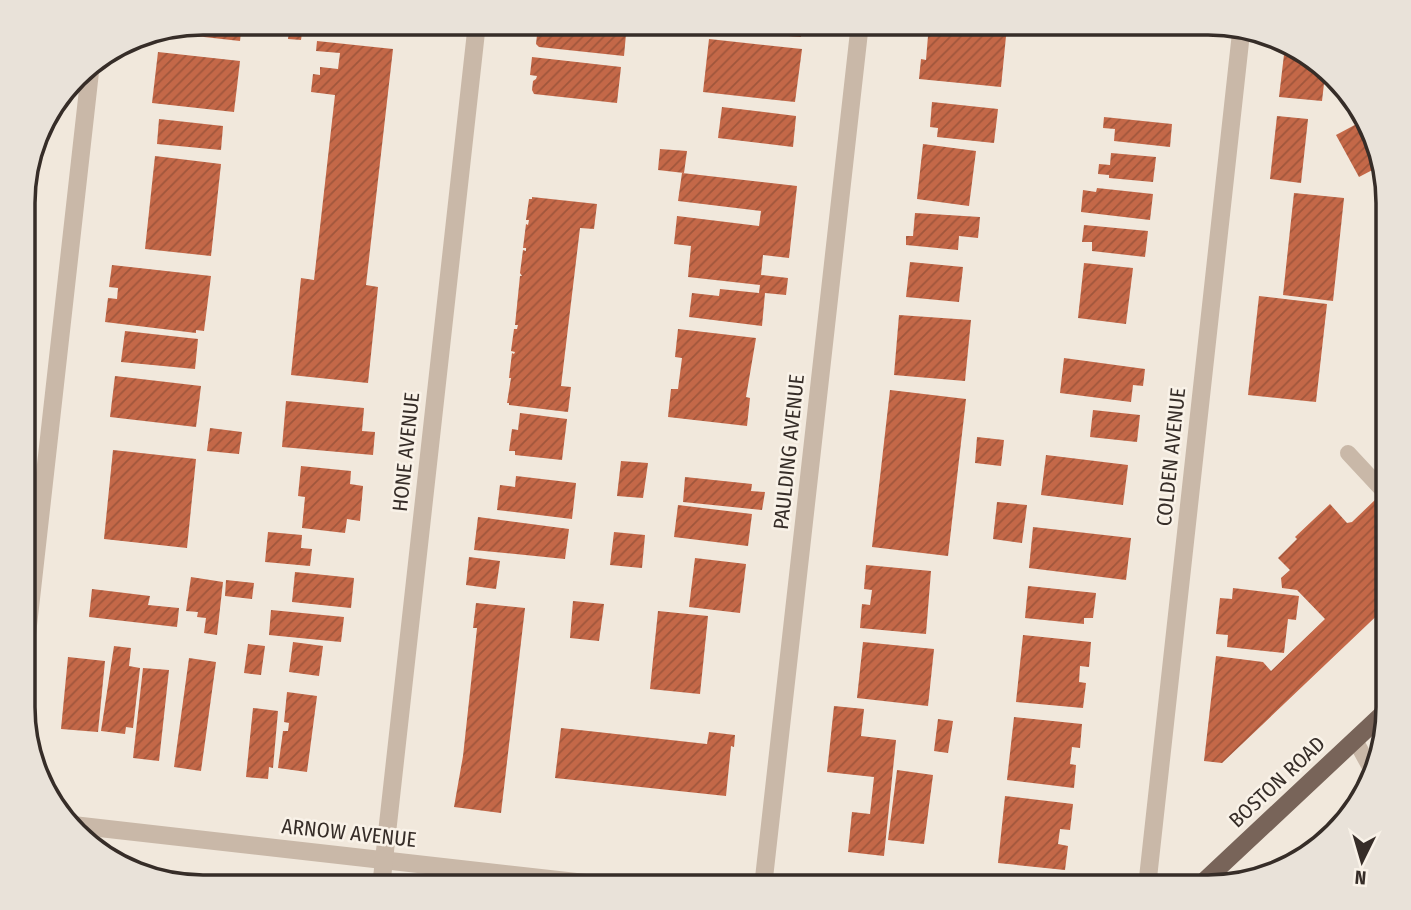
<svg xmlns="http://www.w3.org/2000/svg" width="1411" height="910" viewBox="0 0 1411 910" font-family="'Fira Sans Condensed',sans-serif">
  <style>
    .building { fill: url(#building-hatch) }
    .lines { fill: none; stroke-linecap: round; stroke-linejoin: round }
    .service { stroke: #c9b8a8; stroke-width: 16 }
    .minor { stroke: #c9b8a8; stroke-width: 18 }
    .primary { stroke: #786459; stroke-width: 18 }
    .labels { text-anchor: middle; dominant-baseline: central; stroke-width: 5; stroke-linejoin: round; paint-order: stroke }
    .street-label { font-size: 21px; fill: #362d28; stroke: #f9f2e8 }
    .rim { fill: none; stroke: #362d28; stroke-width: 3.5 }
  </style>
  <defs>
    <pattern id="building-hatch" width="6" height="6" patternUnits="userSpaceOnUse" patternTransform="scale(1.75)"><rect width="6" height="6" fill="#c46848"/><path d="M-1 1l2-2M0 6l6-6M5 7l2-2" fill="none" stroke="#a0563c"/></pattern>
  </defs>
  <rect width="100%" height="100%" fill="#f1e8dc"/>
  <!-- building -->
  <g class="building">
    <path d="M203 23H242L240 41 159 32Z"/>
    <path d="M536 23H627L624 56 539 47 536 44 537 35 541 33V29L536 28Z"/>
    <path d="M738 23H802L801 37 737 32Z"/>
    <path d="M925 23H972L1007 26 1001 87 919 79 921 59 926 60 928 36H924Z"/>
    <path d="M1116 23H1176L1175 34 1115 27Z"/>
    <path d="M290 25 303 26 301 40 288 39Z"/>
    <path d="M709 39 802 49 795 102 703 92Z"/>
    <path d="M317 41 393 49 366 285 378 287 368 383 291 375 301 278 314 280 335 95 311 92 313 74 320 75V67L338 69 340 53 316 51Z"/>
    <path d="M1285 46 1308 53 1330 76 1325 75 1322 101 1279 97Z"/>
    <path d="M158 52 240 61 234 112 152 103Z"/>
    <path d="M532 57 621 67 617 103 534 94 532 90 533 81 536 79 537 76 530 75Z"/>
    <path d="M932 102 998 109 994 143 937 137 938 128 930 127Z"/>
    <path d="M722 107 796 116 793 147 718 138Z"/>
    <path d="M1277 116 1308 119 1301 183 1270 179Z"/>
    <path d="M1104 117 1172 124 1170 147 1114 141 1115 129 1103 128Z"/>
    <path d="M159 119 223 126 221 150 157 144Z"/>
    <path d="M1366 119 1380 166 1359 177 1336 135Z"/>
    <path d="M923 144 976 151 969 206 917 199Z"/>
    <path d="M660 149 687 151 684 173 658 170Z"/>
    <path d="M1111 153 1156 157 1153 182 1109 178V175L1098 174 1099 164 1110 165Z"/>
    <path d="M155 156 221 164 211 256 145 249Z"/>
    <path d="M682 173 797 186 789 258 763 255 761 275 788 278 786 295 765 293 762 326 689 317 692 293 719 296 720 289 759 293 760 285 688 277 691 246 674 244 677 216 759 226 761 211 678 201Z"/>
    <path d="M1097 188 1153 194 1150 220 1081 212 1083 190 1096 192Z"/>
    <path d="M1294 193 1344 198 1333 301 1283 295Z"/>
    <path d="M532 197 597 204 594 229 580 228 561 386 571 387 568 412 509 405V403H507L511 378H509L512 353 514 354 515 352 511 351 514 329H517L518 325H515L520 276H522L520 273 523 250 526 251V248H523L526 224 528 225 529 220H526L529 199H532Z"/>
    <path d="M915 213 980 217 978 238 959 236 958 250 906 245V236H913Z"/>
    <path d="M1084 225 1148 231 1145 257 1092 251V242H1082Z"/>
    <path d="M910 262 963 267 959 302 906 297Z"/>
    <path d="M1084 263 1133 268 1126 324 1078 318Z"/>
    <path d="M112 265 211 276 204 331 196 330V333L105 322 108 298 117 299 118 288 109 287Z"/>
    <path d="M1259 296 1327 304 1316 402 1248 395Z"/>
    <path d="M899 315 971 320 965 381 894 375Z"/>
    <path d="M678 329 756 338 746 397 750 398 747 426 668 417 671 389H678L682 358 675 357Z"/>
    <path d="M125 331 198 339 195 369 121 362Z"/>
    <path d="M1064 358 1145 369 1143 386 1133 385 1131 402 1060 393Z"/>
    <path d="M115 376 201 386 196 427 110 417Z"/>
    <path d="M890 390 966 399 948 556 872 547Z"/>
    <path d="M286 401 364 408 362 431 375 432 373 455 282 447Z"/>
    <path d="M1093 410 1140 415 1137 442 1090 437Z"/>
    <path d="M520 413 567 419 562 460 515 455V451H509L512 429 518 430Z"/>
    <path d="M210 428 242 432 239 454 207 451Z"/>
    <path d="M977 437 1004 440 1001 466 975 463Z"/>
    <path d="M113 450 196 459 187 548 104 539Z"/>
    <path d="M1046 455 1128 465 1123 505 1041 495Z"/>
    <path d="M621 461 648 463 643 498 617 496Z"/>
    <path d="M301 466 351 471 350 484 363 486 360 521 347 519 345 533 302 528 305 497 298 496Z"/>
    <path d="M516 476 576 483 572 519 497 510 500 485 515 487Z"/>
    <path d="M685 477 752 484 751 491 765 492 762 510 683 502Z"/>
    <path d="M1377 498 1388 510V605L1222 763 1204 761 1216 656 1263 662 1271 671 1325 619 1297 590 1282 588 1281 578 1290 570 1278 558 1297 539 1295 537 1330 504 1347 523 1352 522Z"/>
    <path d="M997 502 1027 505 1022 543 993 539Z"/>
    <path d="M678 505 752 514 748 546 674 537Z"/>
    <path d="M478 517 569 529 565 559 474 550Z"/>
    <path d="M1033 527 1131 538 1126 580 1029 568Z"/>
    <path d="M268 532 302 535 301 548 312 549 310 566 265 562Z"/>
    <path d="M614 532 645 535 642 568 610 565Z"/>
    <path d="M469 557 500 561 496 589 466 585Z"/>
    <path d="M695 558 746 564 740 613 689 607Z"/>
    <path d="M866 565 931 571 926 634 860 628 862 604 870 605 872 590 864 589Z"/>
    <path d="M295 572 354 578 351 608 292 602Z"/>
    <path d="M191 577 223 582 217 635 204 633 206 618 197 617 198 612 186 611Z"/>
    <path d="M226 580 254 583 252 599 225 596Z"/>
    <path d="M1028 586 1096 593 1093 618H1084V624L1025 618Z"/>
    <path d="M1233 588 1299 596 1296 620 1288 619 1284 653 1227 647 1228 635 1216 634 1220 598 1232 599Z"/>
    <path d="M92 589 150 596 148 605 179 608 177 627 89 617Z"/>
    <path d="M573 601 604 604 599 641 570 638Z"/>
    <path d="M476 603 525 608 501 813 454 807 463 756 477 628H473Z"/>
    <path d="M271 610 344 617 341 642 269 635Z"/>
    <path d="M658 611 708 616 700 694 650 689Z"/>
    <path d="M1023 635 1091 642 1089 667 1080 666 1079 682 1086 683 1083 708 1016 702Z"/>
    <path d="M293 642 323 646 319 676 289 672Z"/>
    <path d="M863 642 934 649 928 706 857 698Z"/>
    <path d="M248 644 265 646 261 675 244 673Z"/>
    <path d="M114 646 131 648 129 666 140 668 133 728 126 727 125 734 101 731Z"/>
    <path d="M68 657 105 661 98 732 61 729Z"/>
    <path d="M189 658 216 662 201 771 174 767Z"/>
    <path d="M143 668 169 670 159 761 133 758Z"/>
    <path d="M287 692 317 696 307 772 278 768 283 731H288L289 723 284 722Z"/>
    <path d="M834 706 864 709 861 736 896 740 884 856 848 852 852 812 870 814 874 777 827 772Z"/>
    <path d="M253 708 278 711 273 768 269 767 268 779 246 777Z"/>
    <path d="M1014 717 1082 724 1080 748 1072 747 1070 764 1076 765 1074 788 1007 780Z"/>
    <path d="M938 719 953 721 948 753 934 751Z"/>
    <path d="M561 728 707 744 709 732 735 735 734 747 731 746 726 796 555 778Z"/>
    <path d="M897 770 933 775 924 844 888 840Z"/>
    <path d="M1005 796 1073 804 1070 830 1060 829 1058 844 1068 846 1065 870 998 863Z"/>
  </g>
  <g class="lines">
    <!-- service -->
    <g class="service">
      <path d="M1348 453 1388 496"/>
      <path d="M1355 740 1371 769"/>
    </g>
    <!-- minor -->
    <g class="minor">
      <path d="M24 661 91 63"/>
      <path d="M73 825 621 887"/>
      <path d="M381 887 477 23"/>
      <path d="M763 887 860 23"/>
      <path d="M1147 887 1241 33"/>
    </g>
    <!-- primary -->
    <path class="primary" d="M1198 887 1388 709"/>
  </g>
  <g class="labels">
    <!-- street labels -->
    <g class="street-label">
      <text transform="translate(406 452) rotate(-84)">HONE AVENUE</text>
      <text transform="translate(789 452) rotate(-84)">PAULDING AVENUE</text>
      <text transform="translate(1171 457) rotate(-84)">COLDEN AVENUE</text>
      <text transform="translate(1277 782) rotate(-43)">BOSTON ROAD</text>
      <text transform="translate(349 833) rotate(6)">ARNOW AVENUE</text>
    </g>
  </g>
  <!-- crop -->
  <path d="M0 0H1411V910H0ZM203 35H1208A168 168 0 0 1 1376 203V707A168 168 0 0 1 1208 875H203A168 168 0 0 1 35 707V203A168 168 0 0 1 203 35Z" fill="#e9e2d9" fill-rule="evenodd"/>
  <path class="rim" d="M203 35H1208A168 168 0 0 1 1376 203V707A168 168 0 0 1 1208 875H203A168 168 0 0 1 35 707V203A168 168 0 0 1 203 35Z"/>
  <!-- north arrow -->
  <g transform="translate(1362 861) rotate(185)" stroke="#f9f2e8" stroke-width="5" paint-order="stroke">
  <path d="M0-5L12 26L0 18L-12 26Z" fill="#362d28"/>
  <text y="-10" font-size="19" font-weight="bold" text-anchor="middle" fill="#362d28">N</text>
  </g>
</svg>
